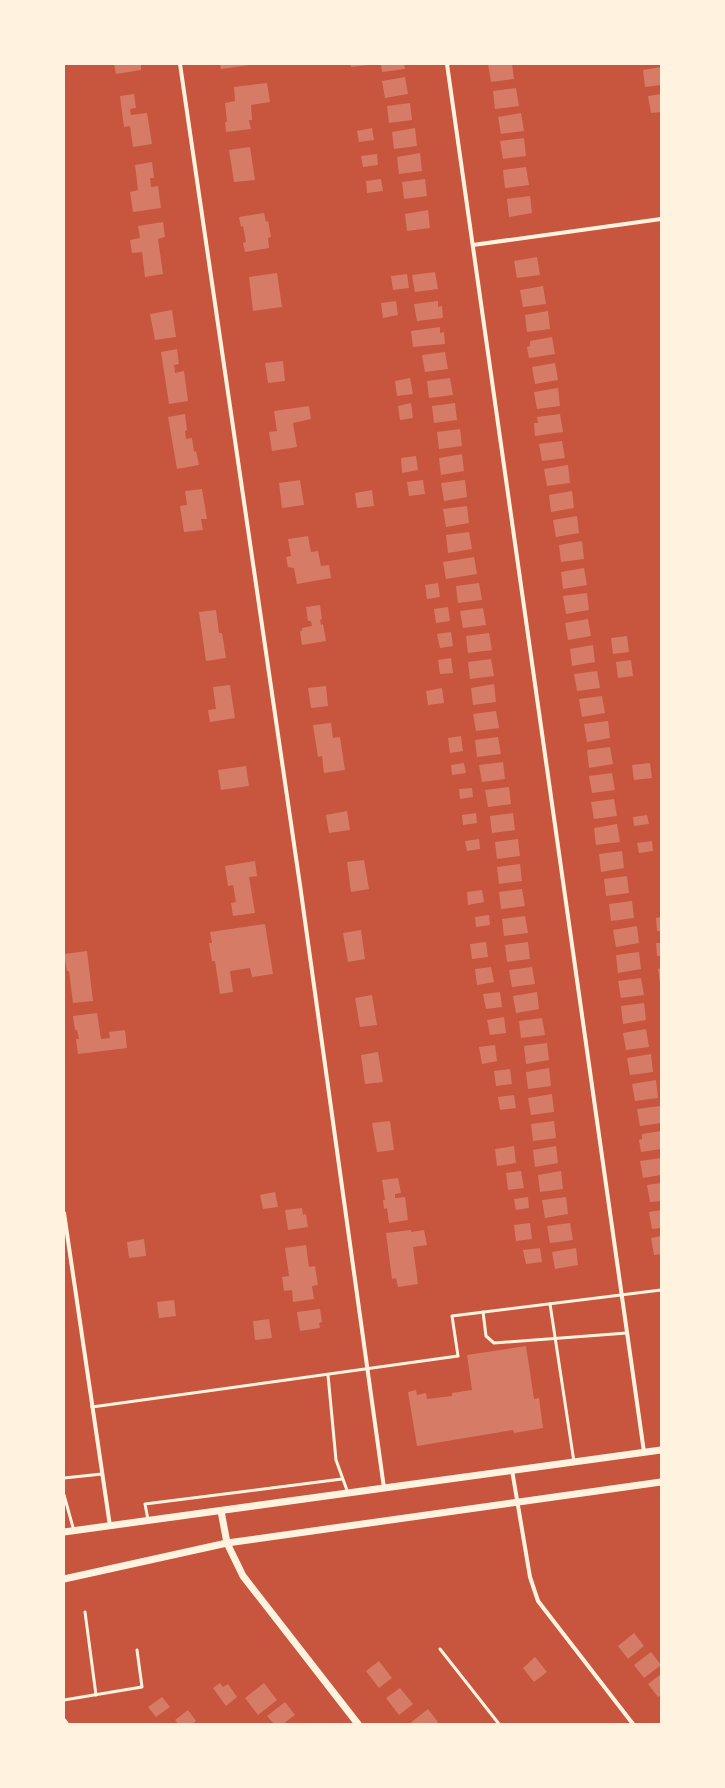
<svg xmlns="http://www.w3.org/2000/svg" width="725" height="1788" viewBox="0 0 725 1788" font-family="Signika,sans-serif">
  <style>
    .building { fill: #d67c66 }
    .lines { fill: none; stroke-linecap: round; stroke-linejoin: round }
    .service { stroke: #fff3e0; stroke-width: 3 }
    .minor { stroke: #fff3e0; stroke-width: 4 }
    .tertiary { stroke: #fff3e0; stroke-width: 7 }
  </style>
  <rect width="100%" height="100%" fill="#c8553d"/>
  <!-- building -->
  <g class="building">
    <path d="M114 64H141V70L116 74Z"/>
    <path d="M220 64H250V65L221 69Z"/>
    <path d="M350 64H367L368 65 351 67Z"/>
    <path d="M381 64H404L405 69 382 72Z"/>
    <path d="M488 64H512L514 79 491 82Z"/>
    <path d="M661 67V85L645 87 643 70Z"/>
    <path d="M405 77 408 94 385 98 382 81Z"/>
    <path d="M267 83 270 102 251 105 252 120H249L251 129 226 132 225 122H227L225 103 235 101 234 87Z"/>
    <path d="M516 88 519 106 495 109 493 91Z"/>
    <path d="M134 94 136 108 130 109 131 115 147 113 152 144 133 147 130 126 124 127 120 96Z"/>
    <path d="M661 94V112L651 113 648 96Z"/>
    <path d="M410 103 412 120 389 123 387 106Z"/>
    <path d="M521 113 524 131 501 134 498 117Z"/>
    <path d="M372 128 374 140 359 142 357 131Z"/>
    <path d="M415 128 417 146 394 149 392 132Z"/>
    <path d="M524 138 526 156 503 159 500 141Z"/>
    <path d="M250 147 255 180 234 182 229 150Z"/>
    <path d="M420 153 422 171 399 174 397 157Z"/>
    <path d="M377 154 378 165 363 167 361 156Z"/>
    <path d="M152 162 154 178H150L151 187 158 186 161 208 133 212 130 192 138 190 135 165Z"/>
    <path d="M526 167 529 185 505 188 503 170Z"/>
    <path d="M381 179 383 191 367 193 366 181Z"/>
    <path d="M425 179 427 196 404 199 402 182Z"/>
    <path d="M530 196 532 213 509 217 507 199Z"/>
    <path d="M428 210 430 228 407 231 405 214Z"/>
    <path d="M264 213 266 222 268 221 271 237 268 238 269 248 245 252 243 243 246 242 243 226 241 227 239 217Z"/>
    <path d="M163 222 165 237 158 239 163 274 145 277 142 252 132 253 130 240 140 238 138 226Z"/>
    <path d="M537 257 540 275 517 278 514 261Z"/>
    <path d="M435 272 438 289 415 292 412 275Z"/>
    <path d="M277 273 282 307 253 311 249 277Z"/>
    <path d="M407 274 409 288 393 290 391 276Z"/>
    <path d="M543 286 546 304 523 307 520 290Z"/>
    <path d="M396 301 398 315 383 318 381 303Z"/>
    <path d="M438 301V307L442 306 443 318 417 321 414 304Z"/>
    <path d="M172 310 176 337 155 340 150 314Z"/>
    <path d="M548 311 550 329 527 332 525 315Z"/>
    <path d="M440 327V333L444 332 445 344 413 347 411 331Z"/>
    <path d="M552 337 555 354 529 358 527 347 530 346V341Z"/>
    <path d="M177 349 179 364 174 365 175 373 184 371 188 401 169 404 161 352Z"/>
    <path d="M445 352 448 369 425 372 422 355Z"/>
    <path d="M283 361 285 381 268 383 265 363Z"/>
    <path d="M555 363 558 380 535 384 532 367Z"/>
    <path d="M410 378 413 394 397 396 395 381Z"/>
    <path d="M450 378 453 395 429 398 427 381Z"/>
    <path d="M558 388 560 406 537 409 534 392Z"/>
    <path d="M411 403 413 418 400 420 398 406Z"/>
    <path d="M455 403 457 420 434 423 432 406Z"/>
    <path d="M309 406 311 419 293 423 297 447 272 451 269 432 277 431 274 411Z"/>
    <path d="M185 414 187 430 185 431 186 439 192 438 194 452 196 451 199 465 177 469 168 417Z"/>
    <path d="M560 414 563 432 535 436 534 423H538L537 417Z"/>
    <path d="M460 429 462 446 439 449 437 432Z"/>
    <path d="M562 441 565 458 542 461 539 444Z"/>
    <path d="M462 454 464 471 441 475 439 458Z"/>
    <path d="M416 456 418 470 402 473 401 458Z"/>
    <path d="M568 465 570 483 547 486 544 469Z"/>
    <path d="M300 480 304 505 282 508 279 483Z"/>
    <path d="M423 480 425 494 409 496 407 482Z"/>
    <path d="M465 480 467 497 444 501 441 483Z"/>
    <path d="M202 489 207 519H201L203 530 184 532 180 506 187 505 185 491Z"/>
    <path d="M372 490 374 506 357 508 355 493Z"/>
    <path d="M572 491 574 508 551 512 549 495Z"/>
    <path d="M467 506 469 523 446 527 443 509Z"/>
    <path d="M577 516 579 533 556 537 553 520Z"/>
    <path d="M469 532 472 549 448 553 446 535Z"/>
    <path d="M308 536 311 552 318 551 321 566 329 565 331 578 297 584 294 568 288 567 286 557 291 556 288 539Z"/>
    <path d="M582 541 584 559 561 562 559 545Z"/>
    <path d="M474 557 477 574 446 579 443 562Z"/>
    <path d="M584 568 587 585 563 589 561 572Z"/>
    <path d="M438 583 440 597 427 599 425 585Z"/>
    <path d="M479 583 482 600 458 603 456 586Z"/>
    <path d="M587 593 589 610 566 614 563 596Z"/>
    <path d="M320 605 322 619 320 620 321 625 323 624 326 641 302 645 300 631H302V628L312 626 311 621H308L306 607Z"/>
    <path d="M448 607 450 621 436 623 434 609Z"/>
    <path d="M483 608 486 625 463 628 460 611Z"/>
    <path d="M216 610 219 633H222L226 658 206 661 199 612Z"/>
    <path d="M588 619 591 636 568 640 565 623Z"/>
    <path d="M451 632 453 646 440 648 437 634Z"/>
    <path d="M489 633 492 650 468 653 466 636Z"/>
    <path d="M627 636 629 652 613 654 611 638Z"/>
    <path d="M593 645 595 662 572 666 570 649Z"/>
    <path d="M451 658 453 673 440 674 438 660Z"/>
    <path d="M491 659 494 676 470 679 468 662Z"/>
    <path d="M631 660 633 676 618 678 616 662Z"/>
    <path d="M597 671 600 688 577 691 574 674Z"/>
    <path d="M494 684 496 702 473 705 471 688Z"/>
    <path d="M230 685 235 718 210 722 208 710 216 709 213 687Z"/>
    <path d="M326 686 328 706 311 708 308 688Z"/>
    <path d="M442 688 444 703 428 705 426 691Z"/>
    <path d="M602 696 605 713 582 717 579 699Z"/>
    <path d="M496 711 499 728 476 731 473 714Z"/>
    <path d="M608 721 610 738 587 742 584 724Z"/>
    <path d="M331 723 333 738 340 737 345 770 324 773 322 756 318 757 313 725Z"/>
    <path d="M461 736 463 751 450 753 448 738Z"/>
    <path d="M498 737 501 754 477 757 475 740Z"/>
    <path d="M610 747 613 764 589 768 587 750Z"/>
    <path d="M503 762 505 779 482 782 479 765Z"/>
    <path d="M464 763 466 773 452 775 451 765Z"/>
    <path d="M650 763 652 778 634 780 632 765Z"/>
    <path d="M246 766 249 786 221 790 218 770Z"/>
    <path d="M612 773 615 790 592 793 589 776Z"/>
    <path d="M509 787 511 804 488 807 485 790Z"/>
    <path d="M472 788 473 797 460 799 459 789Z"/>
    <path d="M614 799 617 816 594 819 591 802Z"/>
    <path d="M347 811 350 830 329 833 326 815Z"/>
    <path d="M476 813 477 823 463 825 462 815Z"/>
    <path d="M513 813 515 830 492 833 490 816Z"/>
    <path d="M647 815 649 824 634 826 633 817Z"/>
    <path d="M617 824 620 842 596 845 594 828Z"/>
    <path d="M479 839 480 849 467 851 465 841Z"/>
    <path d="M518 839 520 856 497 859 495 842Z"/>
    <path d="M652 841 653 851 639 853 637 843Z"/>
    <path d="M622 851 624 868 601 872 599 854Z"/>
    <path d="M364 860 369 889 351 892 347 862Z"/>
    <path d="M255 861 257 876 249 877 255 913 233 916 231 903 236 902 233 885 228 886 225 866Z"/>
    <path d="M520 864 522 881 499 884 497 867Z"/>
    <path d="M627 876 629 893 606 896 604 879Z"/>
    <path d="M522 889 525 906 501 909 499 892Z"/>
    <path d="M482 890 484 902 468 905 467 892Z"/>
    <path d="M632 901 634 918 611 921 609 904Z"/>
    <path d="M489 915 490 925 476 927 475 917Z"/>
    <path d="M525 916 528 933 504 936 502 919Z"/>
    <path d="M661 917V931H657L656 918Z"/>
    <path d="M265 924 273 974 252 977 250 968 230 971 233 992 220 994 215 961H212L209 943H212L210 932Z"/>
    <path d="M637 926 639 943 616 947 613 930Z"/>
    <path d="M361 930 365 959 348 962 343 933Z"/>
    <path d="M486 942 488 957 472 959 470 944Z"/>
    <path d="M528 942 530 959 507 962 505 945Z"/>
    <path d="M656 943H661V956H657Z"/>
    <path d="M87 951 93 1001 73 1003 69 971H67L64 954Z"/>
    <path d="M639 952 641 969 618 973 616 955Z"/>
    <path d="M491 967 494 982 477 985 475 969Z"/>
    <path d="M532 967 535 984 512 987 509 970Z"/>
    <path d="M661 968V982L660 983 658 969Z"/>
    <path d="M641 978 644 995 621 998 618 981Z"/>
    <path d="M500 992 502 1007 486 1009 483 994Z"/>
    <path d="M537 992 539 1009 516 1013 513 996Z"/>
    <path d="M372 995 377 1025 360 1027 355 998Z"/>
    <path d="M644 1003 646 1020 623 1024 621 1006Z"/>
    <path d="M97 1013 101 1039 110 1038 109 1032 125 1030 127 1048 78 1054 76 1039H79L77 1030H75L73 1016Z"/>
    <path d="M504 1017 506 1033 490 1035 487 1020Z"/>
    <path d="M542 1018 545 1035 521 1038 519 1021Z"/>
    <path d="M646 1029 649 1047 626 1050 623 1033Z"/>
    <path d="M547 1043 549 1060 526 1064 524 1046Z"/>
    <path d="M495 1045 497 1061 482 1064 479 1047Z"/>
    <path d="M378 1052 383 1082 365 1084 361 1055Z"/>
    <path d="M651 1054 653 1072 630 1075 627 1058Z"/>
    <path d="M549 1068 551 1086 528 1089 526 1072Z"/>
    <path d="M510 1069 512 1084 496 1086 494 1071Z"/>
    <path d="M656 1080 658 1098 635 1101 632 1084Z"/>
    <path d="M552 1094 554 1112 531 1115 528 1098Z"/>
    <path d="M514 1095 516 1108 500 1110 498 1097Z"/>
    <path d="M660 1106 661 1123 640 1126 637 1109Z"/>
    <path d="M390 1121 394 1150 377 1152 372 1123Z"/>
    <path d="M554 1121 556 1138 533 1141 531 1124Z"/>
    <path d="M661 1131V1149L641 1152 639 1140 642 1139V1134Z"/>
    <path d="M514 1146 516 1163 497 1166 495 1149Z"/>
    <path d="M556 1146 558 1163 535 1167 533 1150Z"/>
    <path d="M661 1158V1175L643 1178 640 1161Z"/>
    <path d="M521 1171 524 1188 508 1190 506 1173Z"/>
    <path d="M561 1171 563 1189 540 1192 538 1175Z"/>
    <path d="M398 1178 401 1193 395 1194V1198L405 1197 408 1220 389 1223 387 1208 384 1209 383 1200H385L382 1180Z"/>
    <path d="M661 1183V1201L650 1202 647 1185Z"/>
    <path d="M275 1192 278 1207 263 1209 260 1195Z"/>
    <path d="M528 1197 529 1208 516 1210 514 1199Z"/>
    <path d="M566 1197 568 1214 545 1218 542 1200Z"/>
    <path d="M302 1208 303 1215 306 1214 308 1227 288 1230 285 1210Z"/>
    <path d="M661 1210V1228L652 1229 649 1212Z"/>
    <path d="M530 1223 532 1239 516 1241 514 1225Z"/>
    <path d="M570 1223 573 1240 550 1243 547 1226Z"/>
    <path d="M411 1230V1232L424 1230 427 1245 413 1247 418 1284 398 1287 396 1278 392 1279 386 1233Z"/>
    <path d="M661 1236V1254L654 1255 651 1238Z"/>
    <path d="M144 1239 146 1256 129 1258 127 1242Z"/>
    <path d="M306 1245 309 1267 315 1266 318 1285 312 1286 314 1299 293 1302 292 1290 284 1291 282 1277 289 1276 285 1248Z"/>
    <path d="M540 1248 542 1262 526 1264 523 1250Z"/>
    <path d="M576 1248 578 1265 555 1269 552 1252Z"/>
    <path d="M174 1300 176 1316 159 1318 157 1302Z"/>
    <path d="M320 1309 322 1322 319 1323 320 1328 300 1331 297 1312Z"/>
    <path d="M269 1319 272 1338 255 1340 253 1321Z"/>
    <path d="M526 1346 534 1399 539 1398 543 1428 514 1433 513 1430 417 1446 408 1392 416 1390 417 1395 426 1393 427 1399 452 1396V1393L472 1390 467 1355Z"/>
    <path d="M634 1633 644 1646 628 1659 618 1646Z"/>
    <path d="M651 1652 661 1665 644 1678 634 1665Z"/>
    <path d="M535 1657 547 1672 534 1682 523 1668Z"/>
    <path d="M379 1661 392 1678 379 1688 366 1671Z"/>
    <path d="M661 1674V1695L658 1697 648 1684Z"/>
    <path d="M220 1683 223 1687 228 1684 237 1697 226 1706 213 1688Z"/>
    <path d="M264 1683 277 1700 258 1715 245 1698Z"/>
    <path d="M400 1688 413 1704 399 1715 386 1698Z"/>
    <path d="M162 1697 170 1707 156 1717 148 1707Z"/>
    <path d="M285 1702 295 1715 283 1724H274L267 1716Z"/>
    <path d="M428 1709 438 1722 435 1724H409Z"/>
    <path d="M188 1710 196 1721 192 1724H178L175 1720Z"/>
  </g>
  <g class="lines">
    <!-- service -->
    <g class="service">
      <path d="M550 1304 574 1462"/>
      <path d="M483 1312 486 1336 494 1343 627 1333"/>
      <path d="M328 1375 336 1460 348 1493"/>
      <path d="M92 1407 458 1356 452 1316 661 1290"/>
      <path d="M64 1478 102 1474"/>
      <path d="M64 1495 74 1531"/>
      <path d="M148 1520 145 1504 342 1479"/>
      <path d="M85 1612 96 1695"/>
      <path d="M440 1649 499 1724"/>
      <path d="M64 1700 142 1687 137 1650"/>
    </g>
    <!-- minor -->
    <g class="minor">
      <path d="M180 64 300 885 384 1488"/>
      <path d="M447 64 644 1452"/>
      <path d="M473 245 661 219"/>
      <path d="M64 1213 110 1526"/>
      <path d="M512 1470 530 1577 538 1601 633 1724"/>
      <path d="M64 1720 67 1724"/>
    </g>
    <!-- tertiary -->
    <g class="tertiary">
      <path d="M221 1511 227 1543 243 1576 358 1724"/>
      <path d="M64 1532 661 1450"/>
      <path d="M64 1579 227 1543 661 1482"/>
    </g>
  </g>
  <!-- border -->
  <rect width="725" height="1788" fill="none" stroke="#fff3e0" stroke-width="130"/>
</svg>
